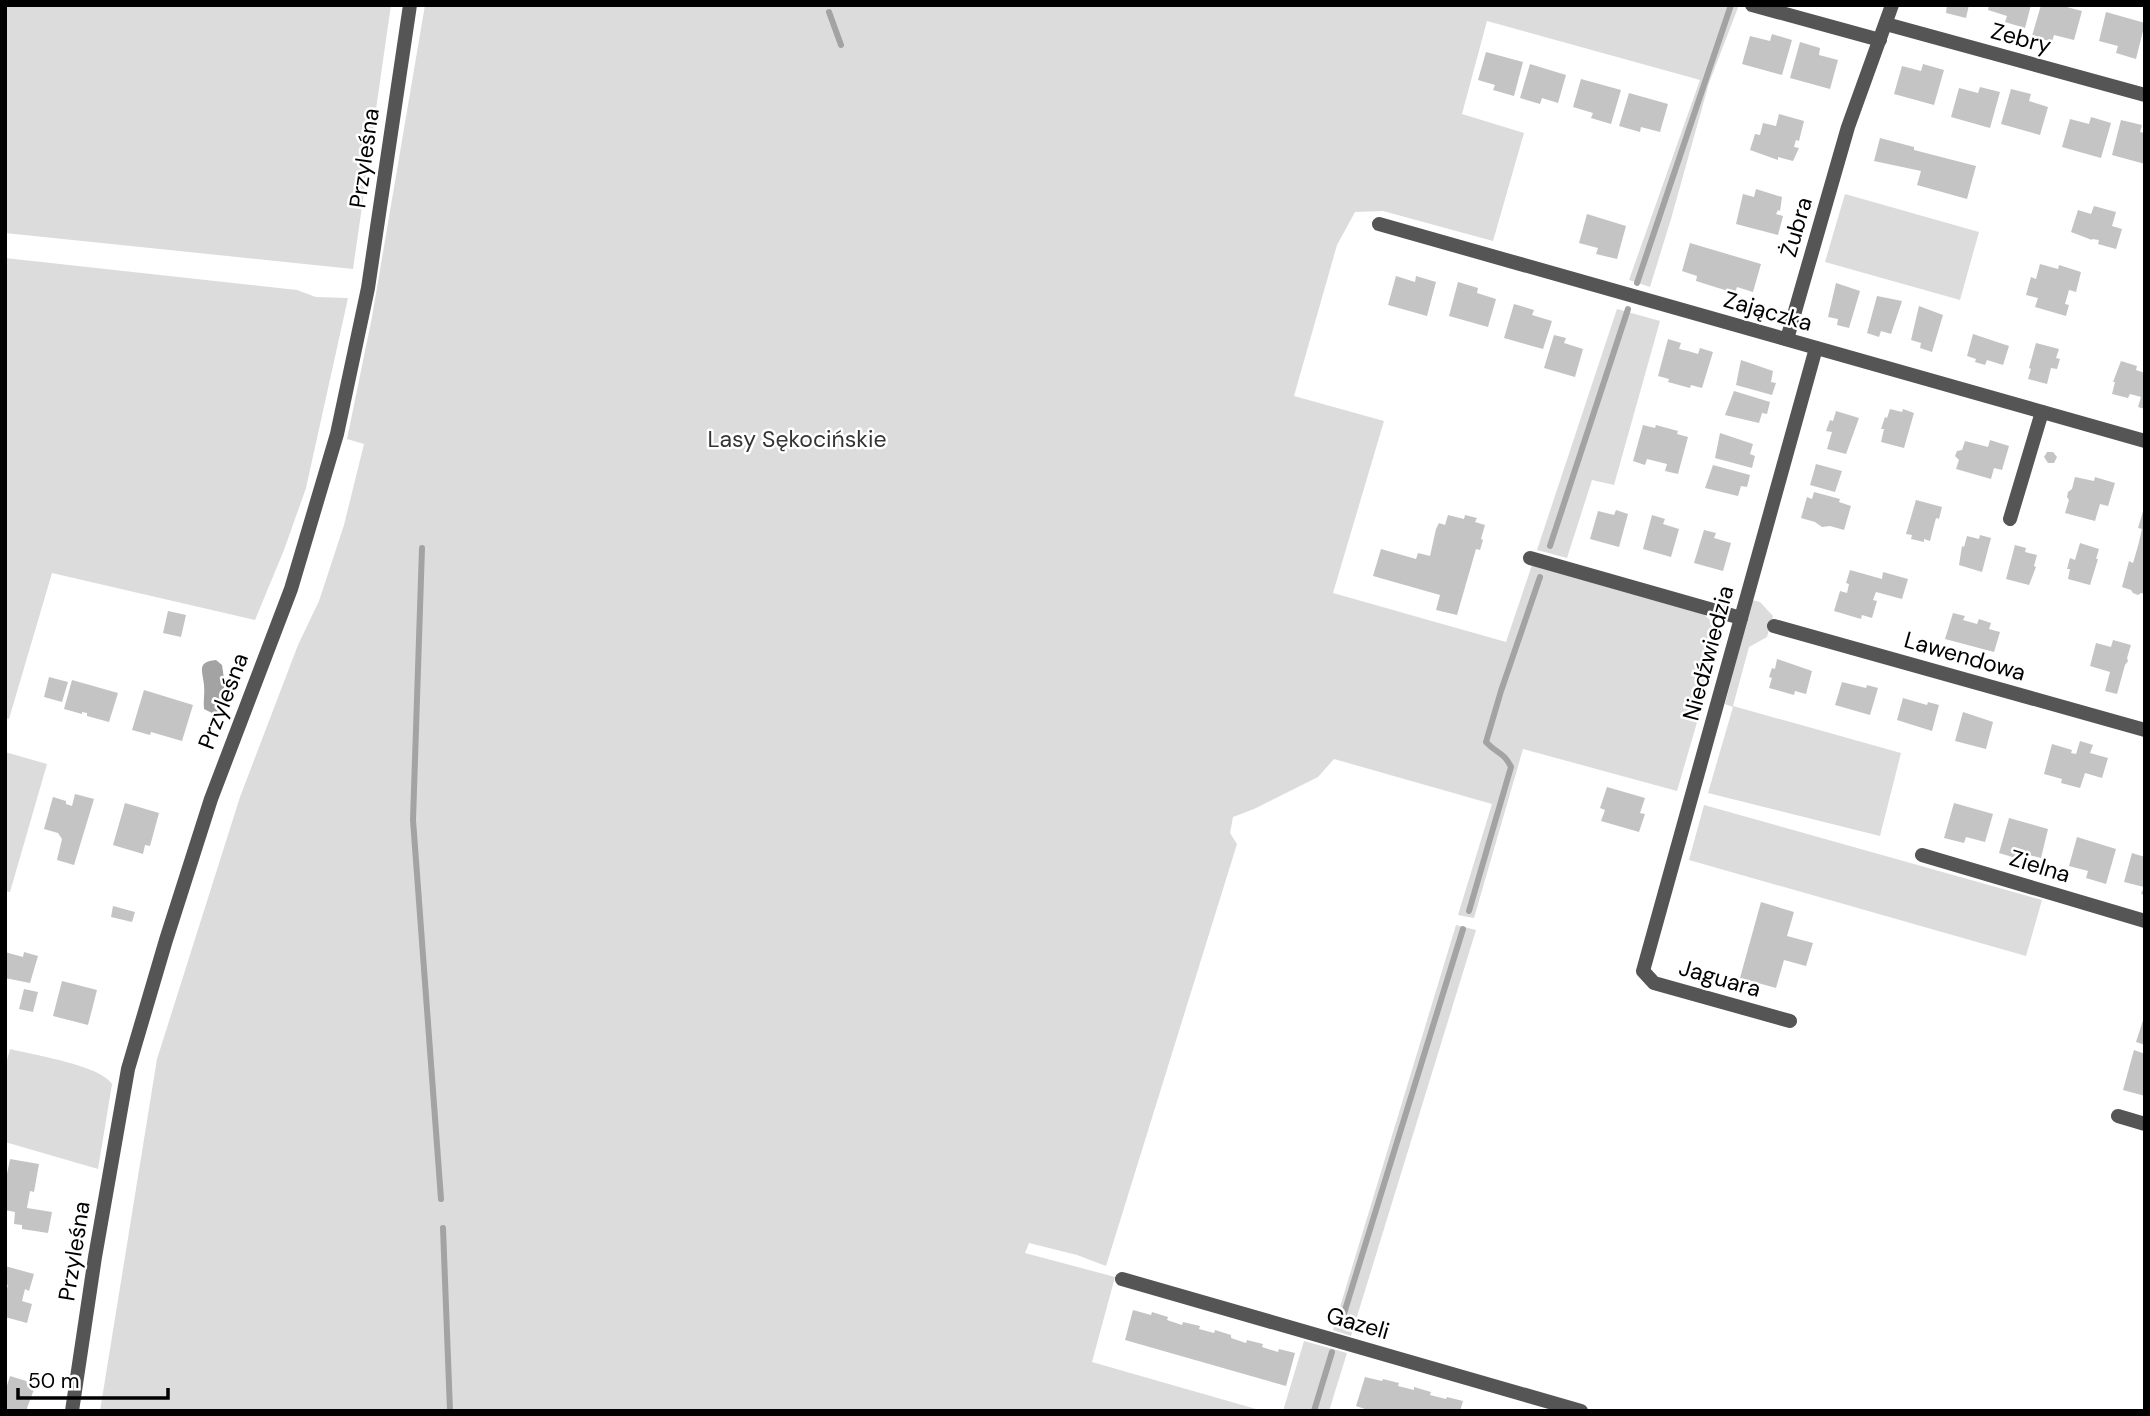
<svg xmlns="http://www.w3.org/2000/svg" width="2150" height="1416" viewBox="0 0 2150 1416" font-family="'DM Sans',sans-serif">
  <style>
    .green { fill: #dcdcdc }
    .water { fill: #a3a3a3 }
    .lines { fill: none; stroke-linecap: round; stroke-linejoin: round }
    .stream { stroke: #a3a3a3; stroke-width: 6 }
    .building { fill: #c4c4c4 }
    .minor { stroke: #555; stroke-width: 14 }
    .labels { text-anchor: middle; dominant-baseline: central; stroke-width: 5; stroke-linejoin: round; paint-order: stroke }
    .street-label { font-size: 23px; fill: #000; stroke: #fff }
    .park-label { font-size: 23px; fill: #333; stroke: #fff }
  </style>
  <rect width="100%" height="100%" fill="#fff"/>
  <!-- green -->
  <g class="green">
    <path d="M5 5H391L353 269 5 233Z"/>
    <path d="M425 5H1739L1709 83 1671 219 1650 287 1629 280 1700 80 1487 21 1462 114 1524 133 1493 241 1383 211 1355 212 1337 245 1294 396 1384 421 1333 593 1506 642 1532 565 1703 614 1710 620 1721 640 1677 791 1523 749 1474 918 1458 915 1492 804 1334 759 1318 777 1254 809 1233 817 1230 833 1237 844 1106 1266 1077 1255 1029 1243 1025 1253 1115 1277 1092 1362 1263 1411H100L157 1059 240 797 298 645 319 601 344 525 364 444 347 439 372 317Z"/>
    <path d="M1845 194 1979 232 1960 300 1825 262Z"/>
    <path d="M5 258 297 290 316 297 348 298 306 488 284 550 255 620 52 573 9 719 5 718Z"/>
    <path d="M1617 309 1660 321 1614 485 1592 480 1567 558 1537 550Z"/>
    <path d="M1752 600 1760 602 1773 616 1767 637 1749 647 1733 706 1901 753 1880 836 1708 793 1733 707 1725 704Z"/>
    <path d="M5 752 47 764 10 892 5 891Z"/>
    <path d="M1704 805 2042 900 2026 956 1689 860Z"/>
    <path d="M1456 925 1476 930 1351 1336 1333 1330Z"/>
    <path d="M10 1049C33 1055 100 1065 112 1084L98 1169 5 1142V1068Z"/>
    <path d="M1304 1341 1347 1353 1329 1411H1283Z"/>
  </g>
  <!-- water -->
  <path class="water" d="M216 660 222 665C225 683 226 698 216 715L204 709C203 701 205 693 204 685 203 671 196 662 216 660Z"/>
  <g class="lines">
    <!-- stream -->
    <g class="stream">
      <path d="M829 12 841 45"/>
      <path d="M1637 283 1731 5"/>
      <path d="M1550 546 1628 309"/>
      <path d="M422 548 413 820 441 1199"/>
      <path d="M1469 911 1511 767C1504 752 1497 754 1486 742L1501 691 1540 577"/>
      <path d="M443 1228 450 1411"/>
      <path d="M1341 1323 1463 929"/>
      <path d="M1314 1411 1332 1352"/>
    </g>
  </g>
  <!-- building -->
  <g class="building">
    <path d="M1947 5H1969L1966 18 1946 13Z"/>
    <path d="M1989 5H2031L2025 28 2005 22 2007 16 1988 10Z"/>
    <path d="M2041 5H2059L2082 11 2074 40 2054 35 2052 42 2032 36Z"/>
    <path d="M2106 12 2145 23 2136 59 2116 53 2118 46 2099 41Z"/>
    <path d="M1772 34 1792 40 1782 75 1742 64 1750 36 1770 41Z"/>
    <path d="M1800 42 1820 48 1819 55 1838 60 1830 89 1790 78Z"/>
    <path d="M1486 52 1523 62 1514 96 1493 90 1495 85 1478 80Z"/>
    <path d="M1530 64 1566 75 1558 103 1542 98 1540 104 1520 98Z"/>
    <path d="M1923 64 1944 70 1934 105 1894 94 1902 66 1921 71Z"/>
    <path d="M1581 79 1621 90 1611 124 1591 118 1593 113 1573 107Z"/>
    <path d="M1980 87 2000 92 1990 128 1951 117 1959 88 1978 93Z"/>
    <path d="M2011 89 2031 94 2029 101 2048 107 2040 135 2001 124Z"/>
    <path d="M1629 93 1668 104 1660 132 1641 127 1640 132 1619 126Z"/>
    <path d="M1779 114 1804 121 1799 141 1796 140 1794 147 1799 148 1793 161 1778 157V160L1750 150 1755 134 1760 135 1763 123 1776 126Z"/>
    <path d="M2091 117 2111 123 2101 158 2062 147 2070 119 2089 124Z"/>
    <path d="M2121 120 2142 125 2140 132 2145 133V164L2112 155Z"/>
    <path d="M1880 138 1914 147V150L1976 166 1967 199 1917 185 1921 171 1874 161Z"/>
    <path d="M1756 189 1782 197 1780 211 1778 210 1776 214 1783 216 1778 235 1736 224 1743 194 1754 197Z"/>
    <path d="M2094 206 2116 212 2112 226 2122 229 2116 249 2098 244 2099 240 2092 239V240L2071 232 2078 210 2091 214Z"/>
    <path d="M1587 214 1626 226 1617 259 1596 254 1598 248 1579 243Z"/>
    <path d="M1690 243 1761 264 1753 292 1737 287 1735 293 1715 287 1696 281 1697 276 1682 271Z"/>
    <path d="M2040 264 2058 269 2059 265 2081 272 2076 292 2069 290 2065 304 2069 305 2066 316 2035 307 2038 298 2026 295 2031 277 2036 279Z"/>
    <path d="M1396 276 1415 282 1416 276 1436 282 1427 316 1388 305Z"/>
    <path d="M1458 282 1478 288 1477 293 1496 299 1488 327 1449 316Z"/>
    <path d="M1836 283 1860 291 1849 328 1837 325 1838 319 1828 317Z"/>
    <path d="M1877 296 1902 301 1891 334 1881 331 1879 337 1867 333Z"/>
    <path d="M1514 304 1534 310 1532 315 1552 321 1543 349 1504 338Z"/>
    <path d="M1919 306 1943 315 1932 352 1920 348 1921 343 1911 340Z"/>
    <path d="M1973 334 2009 346 2003 365 1987 360 1985 365 1975 362 1976 359 1967 356Z"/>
    <path d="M1554 335 1566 338 1564 343 1583 349 1575 377 1544 368Z"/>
    <path d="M1668 339 1681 343 1679 349 1688 351 1698 354 1700 348 1713 352 1702 388 1691 385 1690 388 1668 382 1669 379 1658 376Z"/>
    <path d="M2036 343 2059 349 2056 358 2060 359 2057 369 2051 368 2047 384 2028 379 2031 369 2029 368Z"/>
    <path d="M1741 360 1773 371 1771 382 1776 383 1772 395 1736 385Z"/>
    <path d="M2121 361 2137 366 2136 370 2145 373V409L2138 407 2141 397 2130 394 2128 398 2112 394 2115 382H2113Z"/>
    <path d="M1734 391 1770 402 1767 414 1762 413 1759 423 1725 415Z"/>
    <path d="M1890 409 1902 412 1903 409 1914 413 1904 448 1881 442 1884 429H1881L1885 417 1887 418Z"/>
    <path d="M1836 411 1859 418 1846 454 1827 449 1832 432 1826 431 1830 420 1833 421Z"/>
    <path d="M1643 425 1655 428 1656 425 1678 431 1677 434 1688 437 1678 474 1665 471 1667 464 1647 459 1645 465 1633 461Z"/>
    <path d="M1720 433 1753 444 1750 454 1755 456 1752 468 1715 458Z"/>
    <path d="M1990 440 2009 446 2002 470 1994 468 1991 479 1956 469 1959 460 1955 456 1957 451 1962 450 1965 441 1988 447Z"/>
    <path d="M2047 452H2053L2057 457 2054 463H2048L2044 457Z"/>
    <path d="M1816 464 1842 471 1835 492 1810 485Z"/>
    <path d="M1713 465 1750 475 1747 487 1741 486 1738 496 1705 488Z"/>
    <path d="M2075 477 2094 481 2095 477 2115 483 2108 506 2100 504 2095 521 2065 513 2069 500 2067 497 2068 492 2072 489Z"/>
    <path d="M1814 492 1840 499 1839 502 1851 506 1844 530 1830 526 1822 527 1815 522 1801 518 1807 497 1812 499Z"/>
    <path d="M1916 500 1942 507 1939 519 1936 518 1930 541 1924 539V542L1911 539 1912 535 1906 534Z"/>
    <path d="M2144 508 2145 594 2141 593 2138 595 2133 593 2131 590 2122 587 2129 561 2133 563 2138 546 2142 529 2138 528Z"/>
    <path d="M1616 510 1628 514 1619 547 1590 539 1598 511 1614 515Z"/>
    <path d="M1448 515 1464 519 1465 515 1477 518 1475 522 1485 525 1481 539 1483 540 1480 550 1476 549 1457 615 1436 610 1440 595 1373 576 1381 549 1416 559 1418 553 1430 556 1436 529 1439 523 1445 525Z"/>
    <path d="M1652 515 1665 519 1663 524 1679 529 1671 557 1643 549Z"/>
    <path d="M1704 530 1716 533 1714 538 1731 543 1723 571 1694 563Z"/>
    <path d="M1980 535 1991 538 1982 572 1959 565 1962 546 1964 547 1967 536 1979 539Z"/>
    <path d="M2080 543 2099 549 2096 559H2098L2090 585 2068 579 2070 569H2067L2070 558 2075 560Z"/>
    <path d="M2015 545 2026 548 2025 552 2037 555 2034 566 2036 567 2029 585 2006 579Z"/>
    <path d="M1850 570 1882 579 1883 572 1908 579 1902 599 1876 592 1873 600 1877 601 1872 618 1862 615 1861 619 1834 611 1840 591 1847 593 1849 584 1846 583Z"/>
    <path d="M168 611 186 615 181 637 163 633Z"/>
    <path d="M1953 613 1965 616 1963 620 1977 624 1979 619 1991 623 1989 629 2000 632 1994 652 1945 639Z"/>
    <path d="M2113 640 2131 645 2127 658 2128 661 2125 665 2117 694 2105 691 2110 672 2090 666 2096 643 2111 647Z"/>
    <path d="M1777 659 1812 671 1806 694 1795 691 1794 695 1769 688 1772 678 1769 677 1772 668 1775 669Z"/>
    <path d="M49 677 68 682 62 702 44 697Z"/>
    <path d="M72 680 118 693 109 722 87 716V713L82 712V714L64 709Z"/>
    <path d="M1842 682 1866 688 1867 685 1878 688 1870 715 1835 705Z"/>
    <path d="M144 690 193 705 182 741 151 732 150 735 132 730Z"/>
    <path d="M1903 698 1927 705 1928 702 1939 705 1932 731 1897 720Z"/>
    <path d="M1963 712 1993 722 1986 749 1955 741Z"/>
    <path d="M2080 741 2093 745 2090 753 2108 758 2102 778 2085 773 2080 788 2061 783 2062 779 2044 774 2052 744 2072 750 2071 753 2076 754Z"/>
    <path d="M1607 787 1645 798 1640 813 1645 814 1639 832 1601 821 1605 810 1600 808Z"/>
    <path d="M75 794 94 799 74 865 57 860 62 839 58 833 44 829 53 797 66 801V804L72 806Z"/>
    <path d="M125 803 159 813 150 846 145 845 143 854 113 845Z"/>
    <path d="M1954 803 1993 814 1985 842 1966 837 1964 843 1944 838Z"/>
    <path d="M2009 818 2048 829 2041 858 2022 853 2019 859 1999 853Z"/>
    <path d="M2077 837 2116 849 2106 884 2086 878 2088 871 2069 866Z"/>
    <path d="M2132 853 2145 857V895L2141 894 2144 887 2124 882Z"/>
    <path d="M1761 902 1794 912 1787 936 1813 943 1806 966 1784 960 1776 988 1740 978Z"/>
    <path d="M113 906 135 912 132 922 111 917Z"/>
    <path d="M5 952 23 957 24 952 38 956 30 983 5 978Z"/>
    <path d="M62 981 97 990 88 1025 53 1016Z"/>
    <path d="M24 989 38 992 33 1012 19 1009Z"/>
    <path d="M2145 1014V1045L2136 1042Z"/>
    <path d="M2134 1050 2145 1054V1096L2123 1090Z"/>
    <path d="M10 1159 39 1164 34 1192 30 1191 27 1208 52 1212 48 1233 22 1229V1225L14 1224 15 1212 5 1210V1184Z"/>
    <path d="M5 1266 34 1274 29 1291 25 1289 22 1301 32 1304 27 1323 5 1317V1296L8 1285 5 1284Z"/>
    <path d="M1133 1310 1151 1315 1152 1312 1168 1317 1167 1320 1182 1325 1183 1322 1200 1326 1199 1329 1214 1333 1215 1330 1231 1335V1338L1246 1343 1247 1340 1263 1344 1262 1347 1278 1352 1279 1349 1295 1353 1286 1386 1125 1340Z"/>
    <path d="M10 1376 36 1384 27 1408 28 1411H5V1392Z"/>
    <path d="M1365 1377 1382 1381 1383 1379 1399 1383 1398 1386 1414 1390V1387L1431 1392 1430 1395 1446 1399 1447 1397 1463 1401 1460 1411H1371L1356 1406Z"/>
  </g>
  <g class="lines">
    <!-- minor -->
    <g class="minor">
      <path d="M1752 5 1880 40"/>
      <path d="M1886 24 2145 95"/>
      <path d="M1379 224 2145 441"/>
      <path d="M1787 339 1848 127 1892 5"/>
      <path d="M2010 519 2042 412"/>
      <path d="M1530 558 1741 618"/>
      <path d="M1774 626 2145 730"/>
      <path d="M1922 855 2145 921"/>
      <path d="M1790 1021 1654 983 1643 971 1816 348"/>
      <path d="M2118 1116 2145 1124"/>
      <path d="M1122 1279 1581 1411"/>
      <path d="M72 1411 95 1257 128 1069 166 940 211 799 291 589 337 434 368 288 410 5"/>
    </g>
  </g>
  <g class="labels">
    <!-- street labels -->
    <g class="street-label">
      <text transform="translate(2021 38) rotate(15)">Zebry</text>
      <text transform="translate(364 158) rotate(-82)">Przyleśna</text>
      <text transform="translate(1796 227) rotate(-74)">Żubra</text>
      <text transform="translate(1768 311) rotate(16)">Zajączka</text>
      <text transform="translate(1708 653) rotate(-75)">Niedźwiedzia</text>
      <text transform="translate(1965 656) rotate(16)">Lawendowa</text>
      <text transform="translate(223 701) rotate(-69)">Przyleśna</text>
      <text transform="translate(2040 866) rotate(17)">Zielna</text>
      <text transform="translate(1720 978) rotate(16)">Jaguara</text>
      <text transform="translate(74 1251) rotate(-81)">Przyleśna</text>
      <text transform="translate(1358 1323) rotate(16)">Gazeli</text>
    </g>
    <!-- park labels -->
    <g class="park-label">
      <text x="797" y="439">Lasy Sękocińskie</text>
    </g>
  </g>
  <!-- border -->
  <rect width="2150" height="1416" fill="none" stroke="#000000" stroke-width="14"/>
  <!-- scale -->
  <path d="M18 1388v10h150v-10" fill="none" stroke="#000000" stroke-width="3.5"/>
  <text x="28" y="1388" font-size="21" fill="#000000" stroke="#ffffff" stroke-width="5" paint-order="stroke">50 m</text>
</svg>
